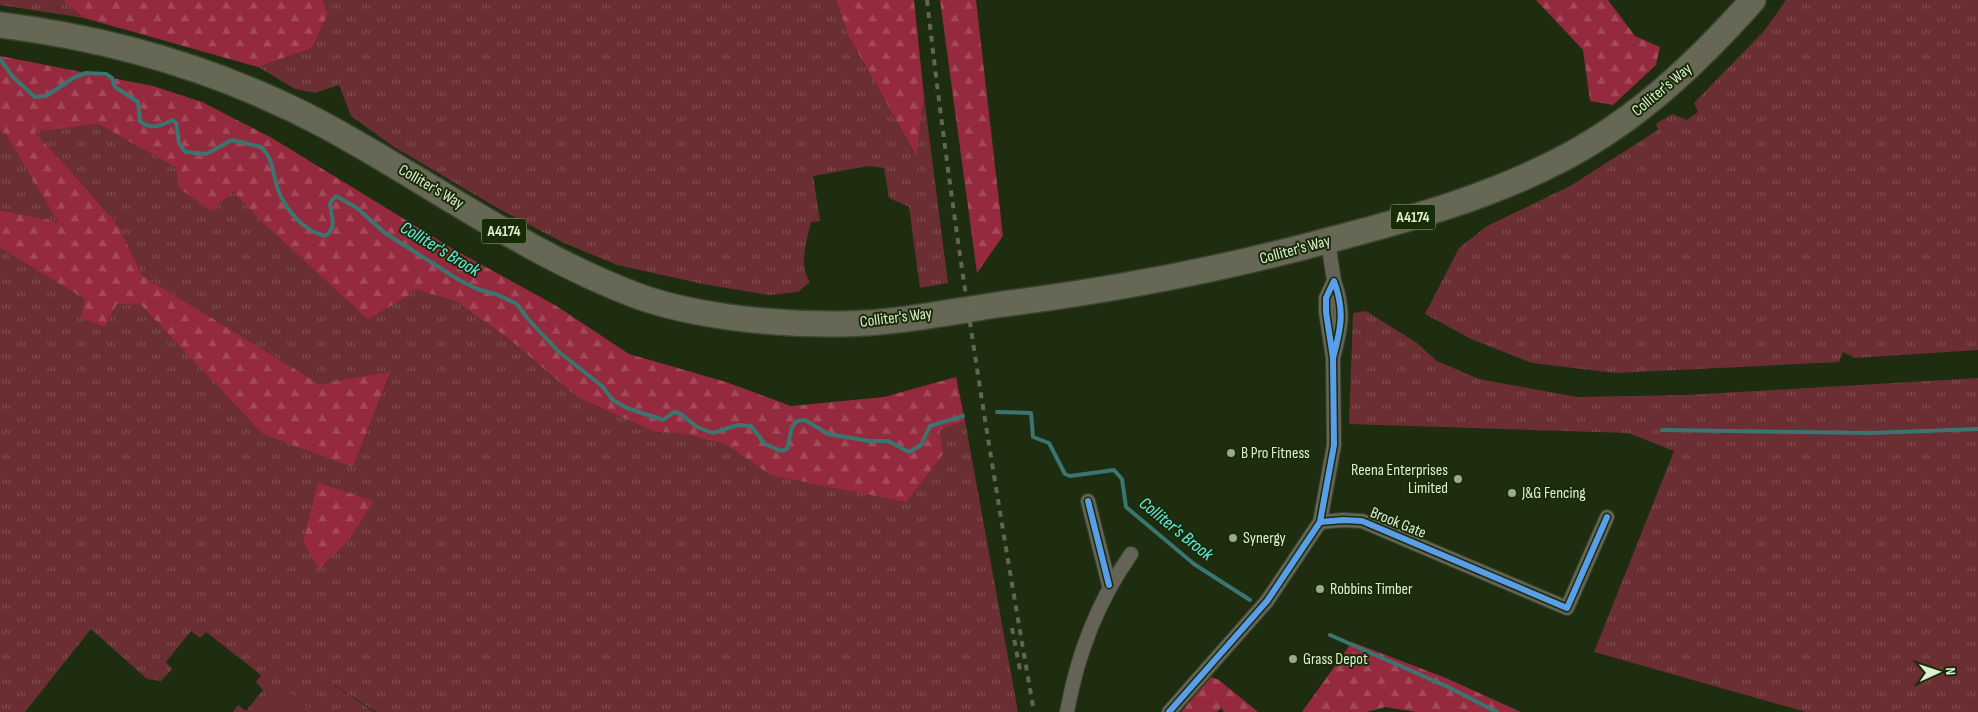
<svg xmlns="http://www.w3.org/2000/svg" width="1978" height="712" viewBox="0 0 1978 712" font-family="'Sofia Sans Condensed',sans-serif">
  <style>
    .grass { fill: url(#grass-tufts) }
    .forest { fill: url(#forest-firs) }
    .garden { fill: #6a2e33 }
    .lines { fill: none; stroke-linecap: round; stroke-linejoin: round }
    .stream { stroke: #3a7570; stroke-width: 4 }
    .street-casing { stroke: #39452e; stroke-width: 16 }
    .highway-casing { stroke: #39452e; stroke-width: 28 }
    .street { stroke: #656257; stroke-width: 14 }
    .highway { stroke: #666754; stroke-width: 25 }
    .rail { stroke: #626556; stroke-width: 4; stroke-dasharray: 6 6; stroke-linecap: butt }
    .cycleway-casing { stroke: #182c07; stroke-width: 9 }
    .cycleway { stroke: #5a9eea; stroke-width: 6 }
    .poi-dot { fill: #9aaa8e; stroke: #182c07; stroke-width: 2 }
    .labels { text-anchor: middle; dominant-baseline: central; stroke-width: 4; stroke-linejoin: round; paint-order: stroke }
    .shield { fill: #182c07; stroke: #a2b495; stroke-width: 1 }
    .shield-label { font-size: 15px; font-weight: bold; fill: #ddeed2 }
    .street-label { font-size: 16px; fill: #ddeed2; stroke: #182c07 }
    .poi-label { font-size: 16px; fill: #ddeed2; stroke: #182c07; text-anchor: start }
    .water-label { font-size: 18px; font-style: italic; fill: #67eae7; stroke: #182c07 }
  </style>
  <defs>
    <pattern id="grass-tufts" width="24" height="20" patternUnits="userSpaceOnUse" patternTransform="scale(1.25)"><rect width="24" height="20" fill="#6a2e33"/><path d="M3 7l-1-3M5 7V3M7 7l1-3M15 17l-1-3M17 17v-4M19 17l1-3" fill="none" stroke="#7f4d50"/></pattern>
    <pattern id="forest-firs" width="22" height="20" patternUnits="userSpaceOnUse" patternTransform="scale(1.25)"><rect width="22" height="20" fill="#952a3f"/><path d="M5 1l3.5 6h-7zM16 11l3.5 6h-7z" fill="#a3495a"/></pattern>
  </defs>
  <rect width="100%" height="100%" fill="#1e2c10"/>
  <!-- grass -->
  <g class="grass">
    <path d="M0 0H62L84 18 0 5Z"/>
    <path d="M323 0H836L848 35 915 155 924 96 948 283 920 288 909 207 889 198 884 168 868 166 813 176 820 221 811 222C807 240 798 266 810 282L798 292 769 295 703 284 617 265 564 243 499 209 394 147 351 116 339 85 315 93 295 89 258 67 312 48 328 14Z"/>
    <path d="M1786 0H1978V350L1855 358 1843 352 1839 362 1615 373 1532 363 1471 339 1425 314 1459 248 1487 226 1570 186 1658 130 1656 124 1672 114 1687 120 1698 112 1694 103 1764 31Z"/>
    <path d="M98 124 176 168 233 192 264 224 368 320 417 290 455 301 508 338 577 397 654 432 678 433 725 444 770 475 965 421 1018 712H376L319 675 374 712H233L238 705 246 711 263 690 256 682 261 675 206 632 200 638 191 631 166 662 172 669 161 681 147 679 91 629 25 712H0V248L86 299 82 318 105 327 117 304 141 305 187 353 353 467 391 373 319 384 142 275 119 227 79 180 33 132Z"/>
    <path d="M0 130 5 133 58 222 0 210Z"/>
    <path d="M1366 311 1417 343 1437 361 1479 379 1577 397 1687 395 1978 378V712H1806L1594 652 1674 451 1628 433 1349 424 1353 313Z"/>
  </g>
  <!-- forest -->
  <g class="forest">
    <path d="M62 0H323L328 14 312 48 258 67 84 18Z"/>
    <path d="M836 0H914L924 96 916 156 848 35Z"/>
    <path d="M940 0H976L1003 236 977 273Z"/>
    <path d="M1536 0H1608L1635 36 1660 47 1656 65 1613 105 1590 101 1583 50Z"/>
    <path d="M0 56 153 86 202 102 272 138 453 249 555 305 629 354 726 382 791 406 884 397 956 377 965 421 939 430 943 454 906 502 770 475 725 444 678 433 654 432 577 397 508 338 455 301 417 290 368 320 264 224 233 192 211 211 179 188 176 168 98 124 34 132 79 180 119 227 142 275 319 384 391 372 353 467 263 434 141 305 117 304 105 327 81 318 85 299 0 248V210L58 222 5 133 0 130Z"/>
    <path d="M318 483 373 501 350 539 319 569 303 541Z"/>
    <path d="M1352 642 1446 678 1521 712H1416L1385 707 1367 712H1302Z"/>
    <path d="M1211 677 1219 680 1258 712H1224L1221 708 1217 712H1181Z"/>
  </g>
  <!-- garden -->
  <path class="garden" d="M280 685 315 712H268L262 707Z"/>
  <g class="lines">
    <!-- stream -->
    <g class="stream">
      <path d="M0 59 13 77 35 97 46 96 75 77 86 73 106 74 112 78 115 87 138 102 140 121C151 131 161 125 173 120L176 123 179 143 185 152 206 154 232 140 261 147C271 156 272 167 275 179 280 203 300 230 325 236 338 228 331 216 330 203L336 196 357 208 385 233 459 280 477 289 498 295 517 304 528 319 559 352 602 386 613 400 627 408 663 420 674 412 681 414 697 427 713 433 738 425 751 426 765 444 781 451 787 449 792 427 797 421 805 420 828 434 869 441H888L909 452 921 445 930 426 963 416"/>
      <path d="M997 412 1031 413 1033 437 1049 443 1065 474 1070 476 1114 470 1122 479 1126 507 1194 564 1250 600"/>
      <path d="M1662 430 1871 433 1978 429"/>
      <path d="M1330 635 1446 686 1497 712"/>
    </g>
    <defs>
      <g id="street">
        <path d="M1328 241 1334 281"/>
        <path d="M1088 501 1109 585"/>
        <path d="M1320 522 1343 520 1362 521 1567 608 1607 517"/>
        <path d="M1067 712C1077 656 1098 601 1131 554"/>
        <path d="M1169 712 1267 601 1320 522 1334 445 1333 358 1326 312V298L1334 281C1345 311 1341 328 1333 358"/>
      </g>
      <path id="highway" d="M0 25C113 39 225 72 326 126 429 182 525 253 635 295 694 317 779 325 842 324 896 323 950 312 1003 304 1114 290 1223 269 1330 240 1410 219 1490 197 1564 158 1638 119 1698 62 1753 0"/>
    </defs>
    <!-- street casing -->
    <use href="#street" class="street-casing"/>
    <!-- highway casing -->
    <use href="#highway" class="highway-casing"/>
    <!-- street -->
    <use href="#street" class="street"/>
    <!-- highway -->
    <use href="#highway" class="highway"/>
    <!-- rail -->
    <g class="rail">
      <path d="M927 0C954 239 993 476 1034 712"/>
      <path d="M1012 628 1020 670"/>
    </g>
    <defs>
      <g id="cycleway">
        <path d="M1088 501 1109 585"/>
        <path d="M1320 522 1343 520 1362 521 1567 608 1607 517"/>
        <path d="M1169 712 1267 601 1320 522 1334 445 1333 358 1326 312V298L1334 281C1345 311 1341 328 1333 358"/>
      </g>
    </defs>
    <!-- cycleway casing -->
    <use href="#cycleway" class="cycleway-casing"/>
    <!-- cycleway -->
    <use href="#cycleway" class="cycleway"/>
  </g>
  <!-- markers -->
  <g class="poi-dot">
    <circle cx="1231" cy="453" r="5"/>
    <circle cx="1458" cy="479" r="5"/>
    <circle cx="1512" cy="493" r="5"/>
    <circle cx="1233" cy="538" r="5"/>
    <circle cx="1320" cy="589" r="5"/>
    <circle cx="1293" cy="659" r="5"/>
  </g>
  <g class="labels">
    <!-- shield labels -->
    <g class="shield">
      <rect x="1390.5" y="204.5" width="45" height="25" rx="4"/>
      <rect x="481.5" y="218.5" width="45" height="25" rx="4"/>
    </g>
    <g class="shield-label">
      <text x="1413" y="217">A4174</text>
      <text x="504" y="231">A4174</text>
    </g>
    <!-- street labels -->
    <g class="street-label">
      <text transform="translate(1662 90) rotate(-40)">Colliter's Way</text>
      <text transform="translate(431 187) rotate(30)">Colliter's Way</text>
      <text transform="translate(1295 250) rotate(-15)">Colliter's Way</text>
      <text transform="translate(896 318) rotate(-7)">Colliter's Way</text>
      <text transform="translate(1398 523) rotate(22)">Brook Gate</text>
    </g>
    <!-- poi labels -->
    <g class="poi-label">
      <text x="1241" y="453">B Pro Fitness</text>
      <text x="1448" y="470" text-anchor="end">Reena Enterprises<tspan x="1448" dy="18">Limited</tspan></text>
      <text x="1522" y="493">J&amp;G Fencing</text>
      <text x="1243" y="538">Synergy</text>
      <text x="1330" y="589">Robbins Timber</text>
      <text x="1303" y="659">Grass Depot</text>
    </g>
    <!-- water labels -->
    <g class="water-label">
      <text transform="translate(440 249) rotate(31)">Colliter's Brook</text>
      <text transform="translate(1176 529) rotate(39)">Colliter's Brook</text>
    </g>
  </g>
  <!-- north arrow -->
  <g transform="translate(1938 672) rotate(87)" stroke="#182c07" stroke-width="4" paint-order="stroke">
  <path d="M0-4L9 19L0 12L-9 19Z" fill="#ddeed2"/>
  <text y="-8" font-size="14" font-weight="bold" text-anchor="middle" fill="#ddeed2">N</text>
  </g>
</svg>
